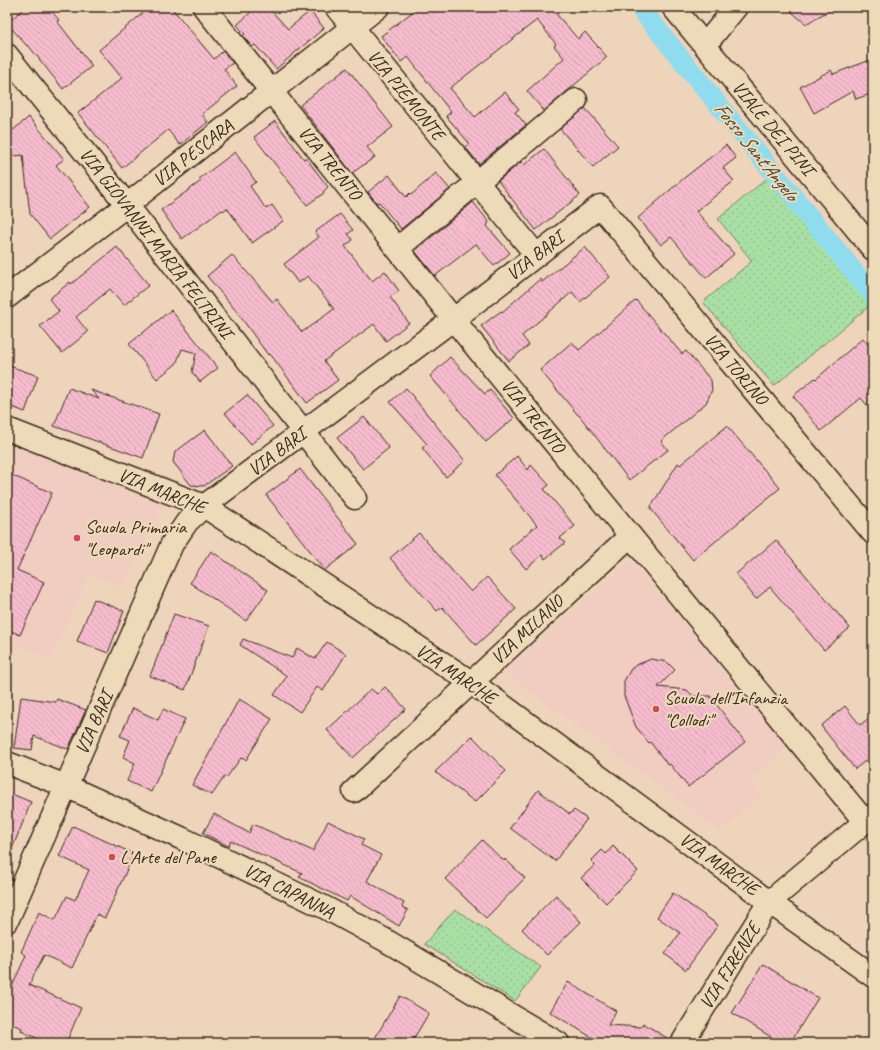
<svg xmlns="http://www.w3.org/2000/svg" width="880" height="1050" viewBox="0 0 880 1050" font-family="Caveat,sans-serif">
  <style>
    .built { fill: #f1cdc1 }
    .park { fill: url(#park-dots); stroke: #728561 }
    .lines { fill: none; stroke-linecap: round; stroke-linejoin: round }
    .canal { stroke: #8fdcee; stroke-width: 20 }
    .building { fill: url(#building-back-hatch); stroke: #3b2a1e }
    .minor-casing { stroke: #3b2a1e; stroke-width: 25 }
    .major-casing { stroke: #3b2a1e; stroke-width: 25 }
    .minor { stroke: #eddab8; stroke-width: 22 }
    .major { stroke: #eddab8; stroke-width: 22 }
    .poi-dot { fill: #d1495b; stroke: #eddab8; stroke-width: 1.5 }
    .labels { text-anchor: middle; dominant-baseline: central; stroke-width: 4; stroke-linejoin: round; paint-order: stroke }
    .street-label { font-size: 19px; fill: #3b2a1e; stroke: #eddab8 }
    .poi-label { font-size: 19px; fill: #3b2a1e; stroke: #eddab8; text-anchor: start }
    .water-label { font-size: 20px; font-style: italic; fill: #48453d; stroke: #eddab8 }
  </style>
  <defs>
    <pattern id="park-dots" width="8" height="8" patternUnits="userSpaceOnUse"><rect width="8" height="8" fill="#a8e0a4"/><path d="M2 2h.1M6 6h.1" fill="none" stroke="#92c08d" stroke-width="1.8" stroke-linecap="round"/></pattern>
    <pattern id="building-back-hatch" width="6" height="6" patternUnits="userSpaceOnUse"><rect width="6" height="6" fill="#f6bcce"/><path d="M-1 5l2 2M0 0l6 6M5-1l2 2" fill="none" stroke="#d4a2b0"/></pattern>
  </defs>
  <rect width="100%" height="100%" fill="#efd4bc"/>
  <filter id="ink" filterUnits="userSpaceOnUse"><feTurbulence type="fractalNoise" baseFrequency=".025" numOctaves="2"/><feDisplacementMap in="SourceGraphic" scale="8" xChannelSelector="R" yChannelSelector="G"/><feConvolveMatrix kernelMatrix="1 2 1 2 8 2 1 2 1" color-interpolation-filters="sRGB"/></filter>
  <g filter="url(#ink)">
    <!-- built -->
    <g class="built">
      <path d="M7 438 167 499 122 586 88 576 51 659 7 642Z"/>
      <path d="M631 560 789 746 749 782 763 795 721 832 503 672Z"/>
    </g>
    <!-- park -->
    <g class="park">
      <path d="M772 174 873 295V303L774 386 703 302 752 261 718 219Z"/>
      <path d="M455 909 541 967 515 1001 424 944Z"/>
    </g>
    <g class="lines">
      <!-- canal -->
      <path class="canal" d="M639 7 873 295"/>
    </g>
    <!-- building -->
    <g class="building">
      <path d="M26 7H48L59 20 57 21 92 66 63 89 28 45 27 46 7 23Z"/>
      <path d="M150 7H171L214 59 223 51 233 63 224 69 237 86 202 114 208 122 180 145 168 130 122 168 78 113 122 78 99 50Z"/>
      <path d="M256 7H268L288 29 310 11 324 28 276 69 257 47 255 45 252 47 243 36 245 34 237 25Z"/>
      <path d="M419 7H555L552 9 578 39 585 32 607 57 544 111 527 91 564 58 554 46 556 44 537 20 450 88 475 117 505 92 519 109 515 112 526 125 479 164 465 147 469 143 446 116 451 112 408 57 401 62 381 36Z"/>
      <path d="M786 7H835L806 24Z"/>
      <path d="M873 59V93L856 99 853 91 814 113 800 87 831 70 833 74Z"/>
      <path d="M347 68 393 127 367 147 375 157 352 173 300 105Z"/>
      <path d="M585 108 618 146 593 167 560 129Z"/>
      <path d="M29 117 64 159 56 165 90 207 50 239 30 214 23 155 7 157V135Z"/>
      <path d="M275 121 304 159 306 158 328 187 323 192 324 193 307 205 254 137Z"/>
      <path d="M726 145 736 158 723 168 734 181 696 211 734 254 706 278 671 237 661 245 638 218 684 178Z"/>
      <path d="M544 149 580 195 536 230 498 181 521 162 524 165Z"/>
      <path d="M235 152 256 182 250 186 266 209 272 205 283 221 252 243 227 208 223 211 222 210 182 239 161 210 201 181 199 179Z"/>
      <path d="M436 173 450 189 401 229 379 202 377 203 368 192 389 175 406 197 410 193 411 195Z"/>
      <path d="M473 202 489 222 487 226 510 253 494 266 476 244 435 276 415 251Z"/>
      <path d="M340 214 353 230 348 234 353 240 345 246 372 281 385 271 399 291 390 297 409 323 386 341 374 324 324 361 338 380 307 403 270 354 268 355 237 312 207 276 232 255 273 302 277 299 302 332 334 309 308 276 298 283 284 264 319 237 315 232Z"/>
      <path d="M117 247 149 285 124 305 110 289 76 317 88 332 62 353 40 326 59 311 49 299 70 282 71 284Z"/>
      <path d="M585 247 610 277 580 302 572 292 522 336 529 345 509 361 481 326 501 311 502 312 540 279 542 282Z"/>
      <path d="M636 300 682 354 686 351 711 380 712 390 706 403 661 441 668 450 629 480 579 415H578L540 370 572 342 579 350Z"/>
      <path d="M171 310 218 368 200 382 192 372 196 353 182 349 176 364 157 379 129 344Z"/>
      <path d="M863 338 873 350V412L861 398 821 431 793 396 815 378 816 379Z"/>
      <path d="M450 357 485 394 490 390 514 418 486 442 430 376Z"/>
      <path d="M7 365 38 376 25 412 7 405Z"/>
      <path d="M69 388 99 399 91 390 159 414 143 458 54 426Z"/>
      <path d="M406 388 465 461 446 477 422 448 427 444 390 402Z"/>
      <path d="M247 395 273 426 251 444 225 413Z"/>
      <path d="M364 417 389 448 363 469 337 438Z"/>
      <path d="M727 426 780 488 693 560 650 508 678 463 680 465Z"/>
      <path d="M205 430 232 466 204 486 191 485 173 462 175 452Z"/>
      <path d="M517 456 528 470 531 465 549 485 544 489 575 526 560 538 565 543 545 559 542 555 526 569 509 549 537 525 495 475Z"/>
      <path d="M300 469 358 544 325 570 266 495Z"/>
      <path d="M7 473 52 493 17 570 44 582 20 635 7 629Z"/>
      <path d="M419 533 471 592 487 577 516 609 476 645 442 607 437 611 390 558Z"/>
      <path d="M776 540 850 628 824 650 770 587 756 599 736 574Z"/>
      <path d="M211 551 268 590 246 621 190 583Z"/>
      <path d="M94 599 124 611 108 653 77 641Z"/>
      <path d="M174 614 209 626 185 690 150 676Z"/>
      <path d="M243 639 292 658 297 648 315 659 327 642 346 654 323 691 317 687 300 712 274 695 287 676 240 645Z"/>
      <path d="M651 659 667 662 675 670 658 687 687 690 693 696H710L745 742 688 787 670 764 668 765 650 742 649 743 636 727 624 696V681L631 669 636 665Z"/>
      <path d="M385 687 406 709 353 758 327 730 371 689 377 694Z"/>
      <path d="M21 697 56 702 57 699 86 710 68 749 34 736 32 750 14 748Z"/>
      <path d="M239 699 272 719 246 760 241 758 227 777 225 776 212 795 192 785Z"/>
      <path d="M845 706 860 725 873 715V755L855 769 821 726Z"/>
      <path d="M133 708 158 720 163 709 185 719 151 792 127 781 135 763 123 757 130 740 120 736Z"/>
      <path d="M472 736 506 771 475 802 435 772Z"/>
      <path d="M538 790 570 814 574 810 587 819 555 861 510 828Z"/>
      <path d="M7 792 31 802 8 859H7Z"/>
      <path d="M214 814 249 833 253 824 313 851 328 821 364 839 361 845 381 855 367 881 404 903 402 907 408 910 399 926 350 896 347 901 299 877 302 873 231 841 228 846 203 833Z"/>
      <path d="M73 826 134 854 105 918 97 914 72 968 44 955 29 985 81 1008 66 1043H48L21 1031 22 1028 7 1022V998L26 955 21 952 39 912 55 920 67 896 75 900 89 870 59 856Z"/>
      <path d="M482 840 504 861 505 859 525 878 486 918 445 879Z"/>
      <path d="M613 846 638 871 606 903 581 878 595 865 591 861 602 850 606 854Z"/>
      <path d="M673 893 718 925 686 970 665 954 680 933 657 917Z"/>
      <path d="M556 895 581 922 547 955 522 929Z"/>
      <path d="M763 964 818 998 790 1043H781L732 1013Z"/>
      <path d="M568 982 616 1011 608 1025 641 1027 643 1023 670 1040V1043H601L550 1012Z"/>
      <path d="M400 996 429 1013 411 1043H372Z"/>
    </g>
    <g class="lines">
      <defs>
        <g id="minor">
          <path d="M204 7 466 335 865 822"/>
          <path d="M336 7 536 255"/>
          <path d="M673 7 873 249"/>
          <path d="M705 45 736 7"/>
          <path d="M7 55 127 205 355 498"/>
          <path d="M398 248 576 100"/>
          <path d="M7 297 127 205 378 7"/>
          <path d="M7 429 204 506 471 682 769 902 873 976"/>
          <path d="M354 791 630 536"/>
          <path d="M7 921 172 544 187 522 204 506 454 319 600 206 873 533"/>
          <path d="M682 1043 769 902 873 815"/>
        </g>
        <path id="major" d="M7 763 66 786 181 838 324 907 385 940 558 1043"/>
      </defs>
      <!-- minor casing -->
      <use href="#minor" class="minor-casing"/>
      <!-- major casing -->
      <use href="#major" class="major-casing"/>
      <!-- minor -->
      <use href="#minor" class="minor"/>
      <!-- major -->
      <use href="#major" class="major"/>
    </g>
  </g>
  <!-- markers -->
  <g class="poi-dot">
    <circle cx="77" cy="538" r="4"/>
    <circle cx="656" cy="709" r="4"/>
    <circle cx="112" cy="857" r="4"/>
  </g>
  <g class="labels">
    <!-- street labels -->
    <g class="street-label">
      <text transform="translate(406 95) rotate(51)">VIA PIEMONTE</text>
      <text transform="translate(773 128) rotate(50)">VIALE DEI PINI</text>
      <text transform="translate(193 153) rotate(-38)">VIA PESCARA</text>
      <text transform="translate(330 163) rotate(51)">VIA TRENTO</text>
      <text transform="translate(156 243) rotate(52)">VIA GIOVANNI MARIA FELTRINI</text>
      <text transform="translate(535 256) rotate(-38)">VIA BARI</text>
      <text transform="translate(736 369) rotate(50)">VIA TORINO</text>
      <text transform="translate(533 416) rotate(51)">VIA TRENTO</text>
      <text transform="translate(277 452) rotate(-37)">VIA BARI</text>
      <text transform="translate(162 491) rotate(22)">VIA MARCHE</text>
      <text transform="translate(527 630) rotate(-43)">VIA MILANO</text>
      <text transform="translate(456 674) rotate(34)">VIA MARCHE</text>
      <text transform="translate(94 723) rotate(-66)">VIA BARI</text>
      <text transform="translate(719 864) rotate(36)">VIA MARCHE</text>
      <text transform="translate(289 891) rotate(27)">VIA CAPANNA</text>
      <text transform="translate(730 966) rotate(-58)">VIA FIRENZE</text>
    </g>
    <!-- poi labels -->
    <g class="poi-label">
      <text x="85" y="527">Scuola Primaria<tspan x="85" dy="22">"Leopardi"</tspan></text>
      <text x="664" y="698">Scuola dell'Infanzia<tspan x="664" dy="22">"Collodi"</tspan></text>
      <text x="120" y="857">L'Arte del Pane</text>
    </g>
    <!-- water labels -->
    <g class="water-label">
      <text transform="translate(756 151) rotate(51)">Fosso Sant'Angelo</text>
    </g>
  </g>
  <!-- margin -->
  <rect width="880" height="1050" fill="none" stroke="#eddab8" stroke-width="24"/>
  <rect x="12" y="12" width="856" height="1026" fill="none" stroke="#3b2a1e" stroke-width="1.5" filter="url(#ink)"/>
</svg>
